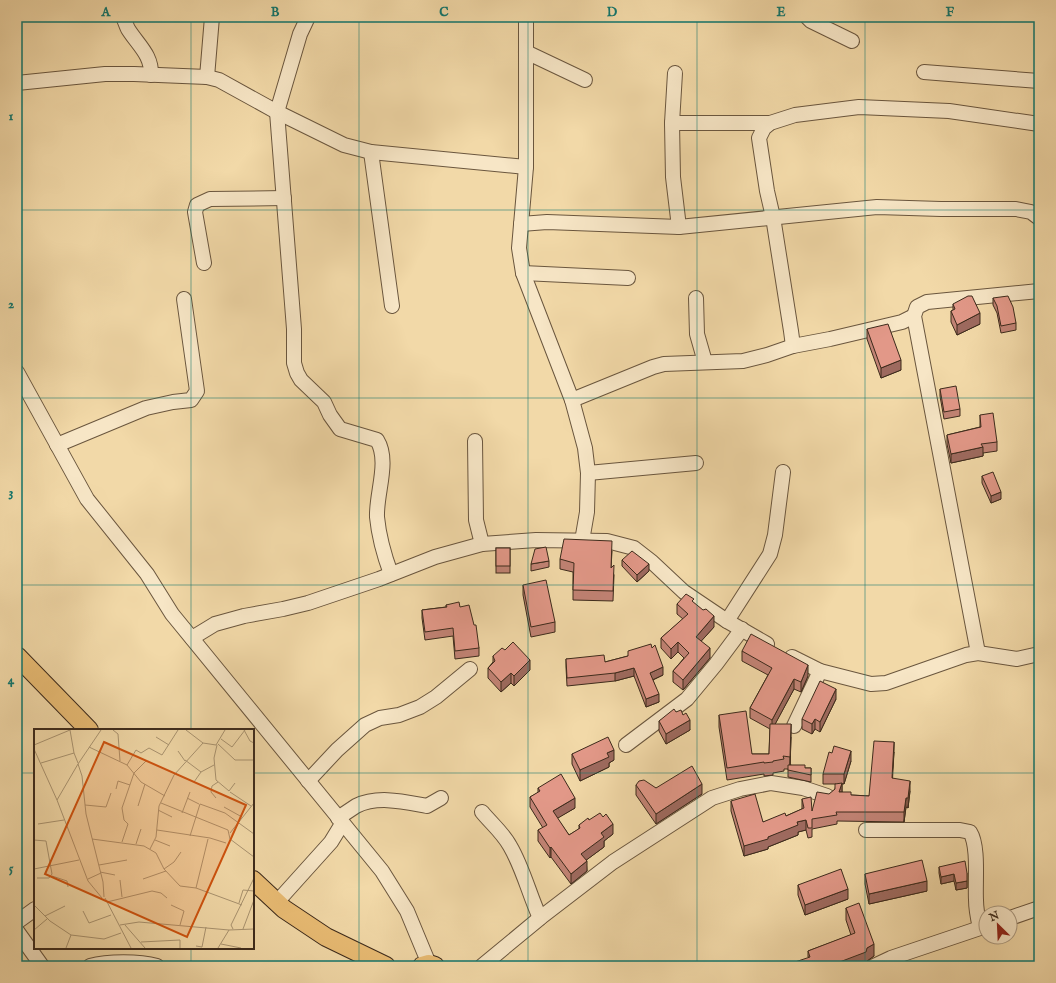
<svg xmlns="http://www.w3.org/2000/svg" width="1056" height="983" viewBox="0 0 1056 983" font-family="'IM FELL English',serif">
  <style>
    .lines { fill: none; stroke-linecap: round; stroke-linejoin: round }
    .minor-casing { stroke: #6a563e; stroke-width: 16 }
    .major-casing { stroke: #3c2a1b; stroke-width: 20 }
    .minor { stroke: #f7e6c6; stroke-width: 14 }
    .major { stroke: #e9bc74; stroke-width: 18 }
    .wall { fill: #c28375; stroke: #3c2a1b }
    .shaded-wall { fill: #9e6a5f; stroke: #3c2a1b }
    .building { fill: #e29888; stroke: #3c2a1b }
    .grid { fill: none; stroke: #0f766e; stroke-width: 1; stroke-opacity: 0.55 }
    .inset-road { fill: none; stroke: #a99370; stroke-width: 1 }
    .view { fill: #ce520e; fill-opacity: 0.15; stroke: #ce520e; stroke-width: 2 }
    .inset-edge { fill: none; stroke: #3c2a1b; stroke-width: 2 }
    .neatline { fill: none; stroke: #0f766e; stroke-width: 1.5 }
    .grid-label { font-size: 13px; text-anchor: middle; font-weight: bold; fill: #0f766e }
  </style>
  <rect width="100%" height="100%" fill="#f2d9a8"/>
  <filter id="stains"><feTurbulence type="fractalNoise" baseFrequency=".005" numOctaves="4"/><feColorMatrix values="0 0 0 0 .2 0 0 0 0 .09 0 0 0 0 .02 0 0 0 .5 -.17"/></filter>
  <radialGradient id="worn" r=".72"><stop offset=".6" stop-color="#630" stop-opacity="0"/><stop offset="1" stop-color="#630" stop-opacity=".3"/></radialGradient>
  <g class="lines">
    <defs>
      <g id="minor">
        <path d="M123 17C125 21 126 25 128 29 138 45 152 55 151 75"/>
        <path d="M308 17 300 34 277 112 294 329V363L297 373 301 380 324 402 330 415 340 429 377 440C390 461 376 493 377 517 379 538 384 555 391 574"/>
        <path d="M526 17V167L519 248 523 273 572 400 585 448 588 473 587 512 582 541"/>
        <path d="M807 17 811 21 852 41"/>
        <path d="M526 52 585 80"/>
        <path d="M924 72 1039 81"/>
        <path d="M675 73 672 123 673 177 679 227"/>
        <path d="M207 77 212 17"/>
        <path d="M17 83 105 74H134L207 77 219 80 277 112 344 145 371 152 526 167"/>
        <path d="M672 123H770"/>
        <path d="M371 152 392 306"/>
        <path d="M521 224 547 222 679 227 877 207 941 209H1016L1031 212 1039 218"/>
        <path d="M204 263 195 212 197 205 210 199 284 198"/>
        <path d="M523 273 628 278"/>
        <path d="M696 298 697 334 705 362"/>
        <path d="M793 346 791 331 773 217 767 191 759 138 764 128 770 123 795 115 859 107 949 111 1039 124"/>
        <path d="M17 372 87 499 147 574 172 614 382 871 407 911 429 964"/>
        <path d="M572 400 653 367 664 364 743 361 767 355 793 346 830 339 902 322 914 316"/>
        <path d="M475 441 476 520 482 544"/>
        <path d="M57 445 146 408 173 402 191 400 197 391 184 299"/>
        <path d="M588 473 696 463"/>
        <path d="M727 621 770 554 775 535 783 472"/>
        <path d="M192 638 215 624 244 616 283 609 308 603 379 579 435 557 482 544 536 540 607 541 634 548 652 562 684 592 727 621 767 644"/>
        <path d="M978 653 914 316 917 307 927 302 1039 291"/>
        <path d="M792 657 820 671 871 684 886 683 966 655 978 653 1017 659 1039 654"/>
        <path d="M794 726 820 671"/>
        <path d="M626 745 687 699 716 664 742 629"/>
        <path d="M308 781 337 750 365 725 380 718 399 715 420 707 436 697 470 669"/>
        <path d="M482 812C491 823 503 833 510 846 523 868 529 894 540 918"/>
        <path d="M338 818C344 814 350 810 356 806 378 795 405 802 427 806L441 798"/>
        <path d="M866 830H960L970 832C979 846 975 882 976 900 976 909 978 919 980 928"/>
        <path d="M277 902 331 842 342 824"/>
        <path d="M1010 918 1039 908"/>
        <path d="M17 922 35 909"/>
        <path d="M17 931 42 966"/>
        <path d="M90 966C108 961 139 961 157 966"/>
        <path d="M482 966 540 918 613 862 712 798 740 789 771 783 803 788 827 796"/>
        <path d="M874 966 891 958 986 926"/>
      </g>
      <g id="major">
        <path d="M17 656 89 730"/>
        <path d="M253 880 284 909 326 937 386 966"/>
        <path d="M422 966 429 964 435 966"/>
      </g>
    </defs>
    <!-- minor casing -->
    <use href="#minor" class="minor-casing"/>
    <!-- major casing -->
    <use href="#major" class="major-casing"/>
    <!-- minor -->
    <use href="#minor" class="minor"/>
    <!-- major -->
    <use href="#major" class="major"/>
  </g>
  <!-- wall -->
  <g class="wall">
    <path d="M993 298 1016 323V330L1001 333 997 313 993 305Z"/>
    <path d="M953 304 980 324 957 335 951 322V311H953Z"/>
    <path d="M867 329 901 370 881 378 867 339Z"/>
    <path d="M940 389 960 409V416L944 419 940 396Z"/>
    <path d="M980 415 997 442V451L983 453V456L951 463 947 444V435L980 427Z"/>
    <path d="M982 476 1001 499 991 503 982 483Z"/>
    <rect x="496" y="548" width="14" height="25"/>
    <path d="M612 551 611 568 614 575 613 601 573 600V572L560 569V559Z"/>
    <path d="M622 560 649 571 637 582 622 566Z"/>
    <path d="M549 561V567L531 571V564Z"/>
    <path d="M523 585 555 622V632L531 637 523 595Z"/>
    <path d="M694 603 714 627 701 641 710 658 683 690 673 682V671L684 658 678 652 671 659 661 648V638L683 619 677 614V604Z"/>
    <path d="M446 605 460 607 479 648V656L455 659 453 636 425 640 422 618V610L446 607Z"/>
    <path d="M742 651 808 676 801 692 794 689 775 724 791 737 790 765 805 768H811V782L788 777V769H784V771L773 773V775L764 776V774L727 780 719 727V715L752 754H769L770 729 750 718V708L768 675 742 661Z"/>
    <path d="M493 656 530 670 514 686 511 683 501 692 488 678V668L493 662Z"/>
    <path d="M628 656 663 675 653 680 659 702 646 707 634 676 615 681 567 686 566 667V659L605 662Z"/>
    <path d="M836 699 820 732 815 729 812 734 802 729V719Z"/>
    <path d="M676 712 683 715 690 730 666 744 659 731V721Z"/>
    <path d="M894 752 892 778 910 791 908 808 906 807 904 822 837 821V824L812 829V837L808 838 806 830 798 832V835L768 847V849L744 856 731 811V801L763 822 786 816 802 809V799L812 811 835 789 836 784H823V774L851 761 844 784H842V792L851 795 869 796Z"/>
    <path d="M572 754 614 760 609 763V767L580 781 572 764Z"/>
    <path d="M636 785 656 788 702 794 656 824 636 795Z"/>
    <path d="M538 788 575 808 557 818 569 835 579 829V825L589 820 613 834 604 841V847L586 860 587 871 571 884 551 857 550 858 538 841V830L543 828 530 807V797L538 793Z"/>
    <path d="M939 867 967 873V888L956 890 954 881 941 884 939 873Z"/>
    <path d="M865 874 927 891 869 904 865 884Z"/>
    <path d="M798 885 848 899 805 915 798 895Z"/>
    <path d="M846 908 874 956 867 961 866 965 808 957V951L851 935 846 920Z"/>
  </g>
  <!-- shaded-wall -->
  <g class="shaded-wall">
    <path d="M980 313V324L957 335V325Z"/>
    <path d="M901 360V370L881 378V368Z"/>
    <path d="M983 447V456L951 463V454Z"/>
    <path d="M1001 492V499L991 503V496Z"/>
    <path d="M649 564V571L637 582V575Z"/>
    <path d="M714 616V627L696 647V637Z"/>
    <path d="M678 642V652L671 659V649Z"/>
    <path d="M710 648V658L683 690V680Z"/>
    <path d="M530 660V670L514 686V676Z"/>
    <path d="M808 665V676L801 692V682Z"/>
    <path d="M663 667V675L650 681V673Z"/>
    <path d="M634 668V676L615 681V673Z"/>
    <path d="M511 673V683L501 692V682Z"/>
    <path d="M794 679V689L772 730V720Z"/>
    <path d="M836 689V699L820 732V722Z"/>
    <path d="M659 694V702L646 707V699Z"/>
    <path d="M815 719V729L812 734V724Z"/>
    <path d="M690 720V730L666 744V734Z"/>
    <path d="M791 724V737L790 769V757Z"/>
    <path d="M894 742V752L892 788V778Z"/>
    <path d="M614 750V760L609 763V767L580 781V770L607 753Z"/>
    <path d="M851 751V761L844 784V774Z"/>
    <path d="M910 781V791L908 808V798Z"/>
    <path d="M842 783V792H839Z"/>
    <path d="M702 784V794L656 824V814Z"/>
    <path d="M575 798V808L553 821V811Z"/>
    <path d="M906 798V807L904 822V812Z"/>
    <path d="M806 820V830L798 832V835L768 847V849L744 856V846L768 837 797 822Z"/>
    <path d="M613 824V834L604 841V847L581 864V854L601 833Z"/>
    <path d="M551 847V857L550 858V848Z"/>
    <path d="M587 861V871L571 884V874Z"/>
    <path d="M954 874V881L941 884V877Z"/>
    <path d="M927 881V891L869 904V894Z"/>
    <path d="M967 881V888L956 890V883Z"/>
    <path d="M848 889V899L805 915V905Z"/>
    <path d="M874 944V956L867 961 866 965 862 966H829L867 948Z"/>
  </g>
  <!-- building -->
  <g class="building">
    <path d="M968 296H972L980 313 957 325 951 311 955 309 953 304Z"/>
    <path d="M1008 296 1013 307 1016 323 1001 326 997 306 993 298Z"/>
    <path d="M888 324 901 360 881 368 867 329Z"/>
    <path d="M956 386 960 409 944 412 940 389Z"/>
    <path d="M993 413 997 442 981 444 983 447 951 454 947 435 981 427 980 415Z"/>
    <path d="M993 472 1001 492 991 496 982 476Z"/>
    <path d="M564 539 612 541 611 568 614 565 613 591 573 590 574 563 560 559Z"/>
    <path d="M546 547 549 561 531 564 535 549Z"/>
    <rect x="496" y="548" width="14" height="18"/>
    <path d="M632 551 649 564 637 575 622 560Z"/>
    <path d="M546 580 555 622 531 627 523 585Z"/>
    <path d="M686 594 694 599 692 601 703 610 706 609 714 616 696 637 710 648 683 680 673 671 689 653 678 642 671 649 661 638 688 614 677 604Z"/>
    <path d="M459 602 460 607 469 605 474 625H476L479 648 455 651 453 628 425 632 422 610 447 607 446 605Z"/>
    <path d="M751 634 808 665 801 682 794 679 772 720 750 708 772 668 742 651Z"/>
    <path d="M513 642 530 660 514 676 511 673 501 682 488 668 495 661 493 656 502 648 505 650Z"/>
    <path d="M651 644 652 648 655 645 663 667 650 673 659 694 646 699 634 668 615 673 567 678 566 659 604 655 605 662 628 656V651Z"/>
    <path d="M820 681 836 689 820 722 815 719 812 724 802 719Z"/>
    <path d="M674 709 676 712 681 710 683 715 686 713 690 720 666 734 659 721Z"/>
    <path d="M746 711 752 754H769L770 724H791L790 757 783 756 784 759 773 761V762L764 763V762L727 768 719 715Z"/>
    <path d="M608 737 614 750 607 753 609 757 580 770 572 754Z"/>
    <path d="M874 741 894 742 892 778 910 781 908 798H906L904 812H836L837 815 812 819V828H808L806 820 797 822 798 825 768 837V839L744 846 731 801 755 794 763 822 785 813 786 816 804 808 802 799 811 797 812 811 817 792 829 794 835 789V784L842 783 839 792H851V795L869 796Z"/>
    <path d="M834 746 851 751 844 774H823L829 752 832 753Z"/>
    <path d="M788 765H805V768H811V775L788 770Z"/>
    <path d="M692 766 702 784 656 814 636 785 639 781 644 780 656 788Z"/>
    <path d="M561 774 575 798 553 811 569 835 580 828 579 825 588 818 589 820 600 813 603 817 606 814 613 824 601 833 604 837 581 854 587 861 571 874 551 847 550 848 538 830 547 825 530 797 540 791 538 788Z"/>
    <path d="M922 860 927 881 869 894 865 874Z"/>
    <path d="M965 861 967 873V881L956 883 954 874 941 877 939 867Z"/>
    <path d="M841 869 848 889 805 905 798 885Z"/>
    <path d="M859 903 874 944 867 948 866 952 829 966H783L810 957 808 951 855 933 846 908Z"/>
  </g>
  <!-- grid -->
  <path class="grid" d="M191 17V730M359 17V966M528 17V966M697 17V966M865 17V966M17 210H1039M17 398H1039M17 585H1039M17 773H35M253 773H1039M191 948V966"/>
  <!-- overview -->
  <g transform="translate(34 729)">
    <rect width="220" height="220" fill="#f2d9a8"/>
    <path class="inset-road" d="M36 1 40 24M67 1 44 35 48 47 52 85 69 153 70 168M79 1 84 5 86 32M152 1 169 14 182 16 191 1M210 1 216 12 220 14M122 8 135 16M187 10 198 18 211 1M184 15 201 31H220M0 16 36 1M183 16 180 29 182 51 195 62 201 54M55 18 93 36 107 53 131 67M0 20 23 71 54 152 68 169M144 22 151 32M151 31 167 43 180 36M7 34 40 24 44 34M93 36 102 21 107 24 115 19 128 26 144 1M160 53 167 43M82 60 84 52 96 56M196 63 217 77M153 69 165 75M182 69 177 63 178 57 184 53M23 71 44 35M127 74 194 101 196 110 220 128M51 76 72 78 77 64M104 77 111 55M190 78 208 88M124 81 138 88M148 84 156 63M4 95 30 91M123 101 176 109 192 114M196 104 220 74M156 107 166 75 191 84 220 105M58 110 110 117 122 124 130 140 146 157 162 159 208 176M0 111 12 112 18 145 15 149H3M121 111 136 117M88 113 94 95 90 91 88 79 100 44 113 31M102 115 107 100M116 120 122 108 125 77 140 46 169 14M65 136 93 131M0 140 45 131M130 140 140 133 147 123M66 143 81 146M18 147 33 152 34 158M54 150 67 144M109 150 132 142M86 151 88 168M162 159 174 110M71 169 97 219M73 173 118 162 127 164 133 169M205 174 209 161 220 162M0 176 16 192 37 206 70 210 87 204M137 176 150 182 146 196M49 182 55 194 77 186M11 187 31 177M86 196 105 193 195 201M91 196 111 219M199 200 197 196 220 149M209 200 220 171M0 201 13 190M107 213 146 211V219M187 215 207 219M162 217 168 218 172 198M32 219 37 206M184 219 195 201 220 200"/>
    <path class="view" d="M70 13 212 76 153 208 11 145Z"/>
    <rect width="220" height="220" class="inset-edge"/>
  </g>
  <!-- margin -->
  <rect width="1056" height="983" fill="none" stroke="#f2d9a8" stroke-width="44"/>
  <!-- north arrow -->
  <g transform="translate(998 925) rotate(336)"><circle r="19" fill="#f7e6c6" stroke="#ac9b82"/>
  <path d="M0-3L7 15L0 10L-7 15Z" fill="#8f2418"/>
  <text y="-6" font-size="11" font-weight="bold" text-anchor="middle" fill="#3c2a1b">N</text>
  </g>
  <rect x="22" y="22" width="1012" height="939" class="neatline"/>
  <g class="grid-label">
    <text x="106" y="16">A</text>
    <text x="275" y="16">B</text>
    <text x="444" y="16">C</text>
    <text x="612" y="16">D</text>
    <text x="781" y="16">E</text>
    <text x="950" y="16">F</text>
    <text x="11" y="120">1</text>
    <text x="11" y="308">2</text>
    <text x="11" y="496">3</text>
    <text x="11" y="684">4</text>
    <text x="11" y="872">5</text>
  </g>
  <rect width="100%" height="100%" filter="url(#stains)"/>
  <rect width="100%" height="100%" fill="url(#worn)"/>
</svg>
